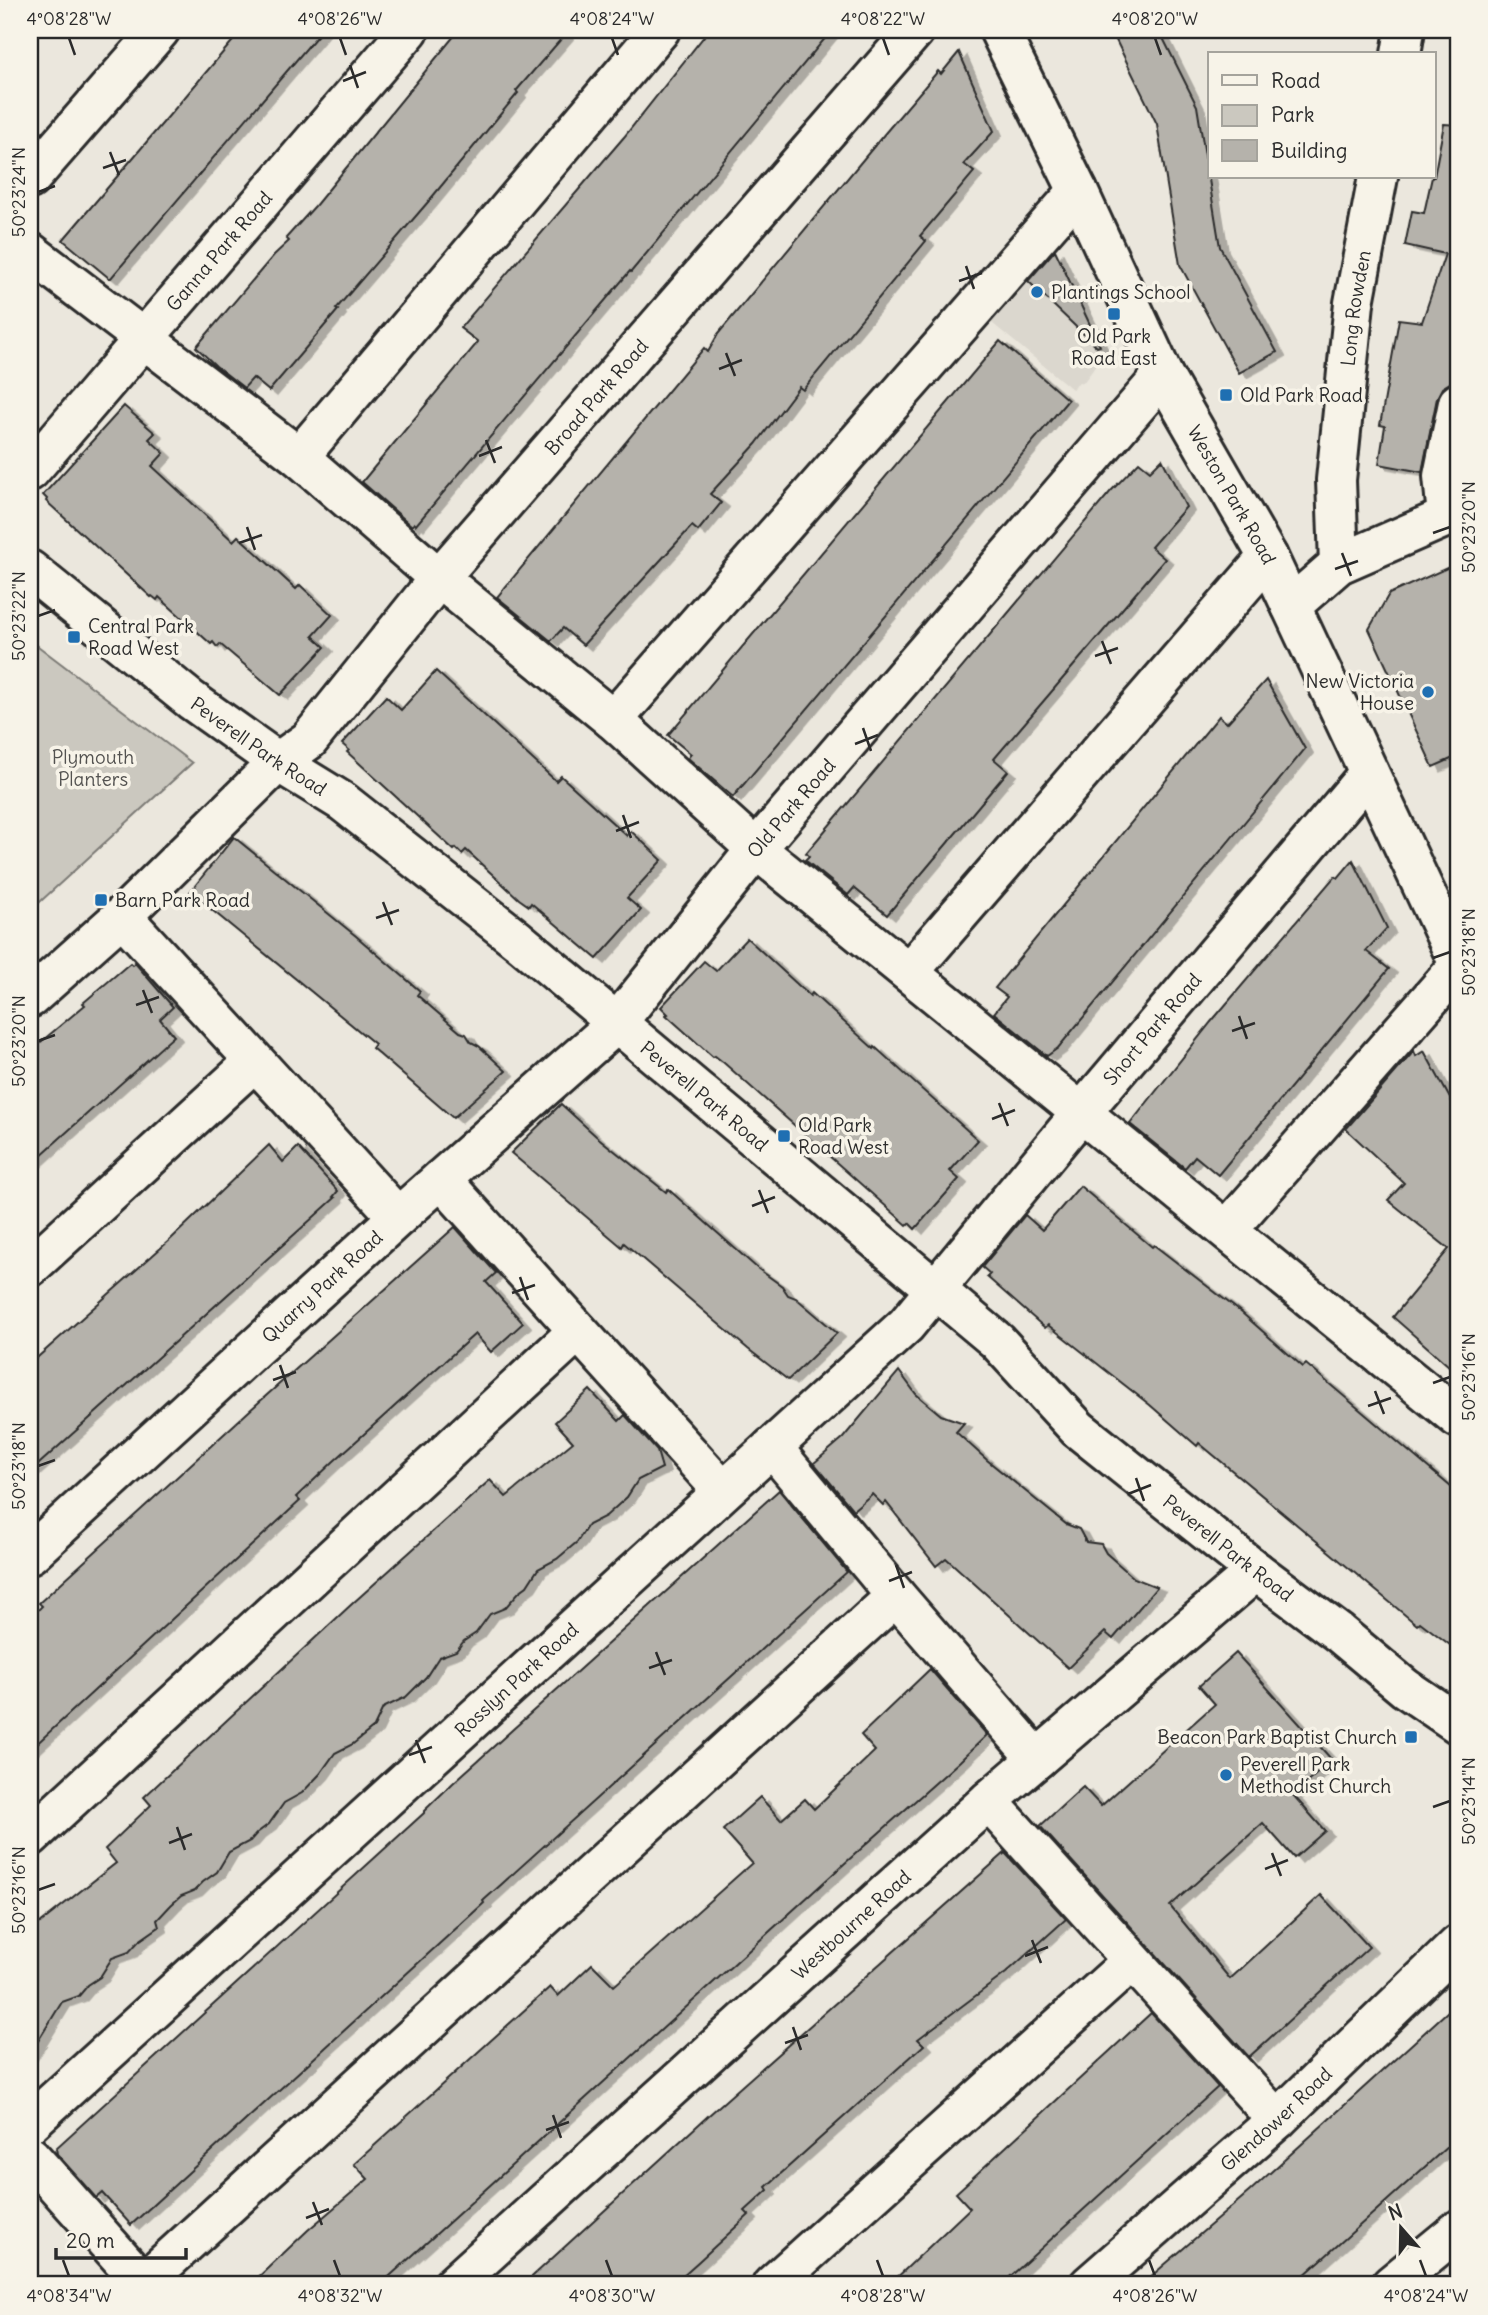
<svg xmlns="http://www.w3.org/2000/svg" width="1488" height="2315" viewBox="0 0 1488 2315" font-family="Delius,sans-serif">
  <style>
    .built { fill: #dbd7ce }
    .green { fill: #cbc8bf; stroke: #7b7a75; stroke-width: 2 }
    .building { fill: #b5b2ab; stroke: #2b2b2b; stroke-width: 2; filter: url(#shadow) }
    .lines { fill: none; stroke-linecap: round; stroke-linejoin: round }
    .minor-casing { stroke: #2b2b2b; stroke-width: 44 }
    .minor { stroke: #f7f3e8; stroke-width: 38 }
    .ticks { fill: none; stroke: #2b2b2b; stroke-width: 2.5 }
    .poi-dot { fill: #1f6fb2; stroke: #f7f3e8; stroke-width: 2.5 }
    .labels { text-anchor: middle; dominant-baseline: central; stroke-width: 7; stroke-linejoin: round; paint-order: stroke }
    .street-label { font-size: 19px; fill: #2b2b2b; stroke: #f7f3e8 }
    .poi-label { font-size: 19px; fill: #2b2b2b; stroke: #f7f3e8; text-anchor: start }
    .park-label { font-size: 19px; fill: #535250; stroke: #f7f3e8 }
    .neatline { fill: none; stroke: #2b2b2b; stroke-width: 2.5 }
    .ticks-label { font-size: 18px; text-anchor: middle; fill: #2b2b2b }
  </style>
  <defs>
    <filter id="shadow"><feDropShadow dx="8" dy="4.5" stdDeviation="0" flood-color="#0004"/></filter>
  </defs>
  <rect width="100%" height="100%" fill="#ebe7dd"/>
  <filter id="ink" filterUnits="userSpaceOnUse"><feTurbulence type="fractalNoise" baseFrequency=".0143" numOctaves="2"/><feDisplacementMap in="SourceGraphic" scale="14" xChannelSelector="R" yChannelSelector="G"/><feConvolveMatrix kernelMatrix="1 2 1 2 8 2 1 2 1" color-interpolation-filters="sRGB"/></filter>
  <g filter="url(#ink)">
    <!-- built -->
    <path class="built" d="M1046 231 1104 355 1083 383 1079 382 1072 389 981 314Z"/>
    <!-- green -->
    <path class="green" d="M30 640 192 763 30 911Z"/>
    <!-- building -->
    <g class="building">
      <path d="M242 30H322L111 278H109L63 240Z"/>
      <path d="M459 30H569L516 91 518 93 428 202 336 309 338 310 269 391 253 378 244 388 216 366 196 347 274 255 289 241 286 238 315 206Z"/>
      <path d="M709 30H832L631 272 630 271 416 525 414 523 412 526 362 482 478 342 460 328 624 137Z"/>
      <path d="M1111 30H1159L1197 106 1220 247 1277 352 1239 373 1180 265 1157 124Z"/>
      <path d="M959 52 994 131 964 164 974 172 920 236 926 241 803 390 799 387 756 444 710 494 721 503 698 531 692 526 583 645 563 628 551 641 497 597 704 348 708 352 718 334 886 132 938 71 941 74Z"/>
      <path d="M1444 124 1458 125V223L1456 234 1458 235V382L1450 383 1442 388 1437 398 1422 472 1379 464 1385 426 1380 425 1399 319 1422 322 1445 254 1405 245 1412 211 1424 213 1432 177H1434Z"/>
      <path d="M1055 250 1100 346 1097 347 1028 281Z"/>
      <path d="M1000 341 1068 400 733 797 688 758 691 754 668 735Z"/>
      <path d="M124 406 155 433 149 439 164 453 152 466 233 541 238 536 296 589 300 585 332 615 313 636 325 647 280 695 220 644 217 647 213 642 211 644 159 597 157 600 152 596 151 597 46 501 47 499 43 495Z"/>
      <path d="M1162 459 1186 507 1151 547 1165 559 994 759 1008 771 887 915 854 888 848 895 805 860 809 856 806 853 1111 491 1139 462 1150 471Z"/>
      <path d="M1458 563V756L1433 767 1369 629 1389 594Z"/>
      <path d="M436 671 556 781 561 776 627 836 631 831 662 860 627 898 641 910 597 959 531 903 529 906 519 899 466 850 462 854 456 848 454 850 347 752 349 750 342 744 386 696 401 710Z"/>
      <path d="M1266 680 1305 749 1058 1048 1047 1056 994 1013 1007 997 995 988 1219 716 1227 723Z"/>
      <path d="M234 837 356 936 420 991 417 995 460 1032 466 1034 471 1042 479 1046 506 1071 453 1118 372 1048 375 1044 190 892Z"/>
      <path d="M1353 860 1387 928 1366 951 1389 969 1218 1175 1195 1156 1185 1168 1130 1124 1211 1022 1335 876 1338 878Z"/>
      <path d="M747 938 810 996 812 993 874 1049 875 1047 978 1140 950 1171 959 1179 915 1229 909 1223 907 1225 724 1063 715 1056 713 1057 666 1015 668 1014 661 1007 704 961 716 971Z"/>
      <path d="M130 963 132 965 135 963 173 1007 160 1019 174 1036 30 1165V1051L85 1005 83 1003Z"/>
      <path d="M1414 1051 1416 1056 1424 1051 1458 1113V1374L1393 1317 1449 1249 1388 1200 1404 1183 1346 1129Z"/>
      <path d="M561 1104 596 1136 666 1192 668 1189 757 1268 782 1286 788 1295 796 1298 837 1333 788 1380 748 1349 624 1243 622 1247 511 1153Z"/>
      <path d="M269 1145 283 1162 298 1147 338 1191 333 1197 335 1198 30 1472V1364L171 1239Z"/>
      <path d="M1080 1186 1152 1247 1154 1245 1242 1313 1303 1367 1306 1364 1458 1493V1651L1420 1622 1417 1625 1199 1443 1197 1446 1150 1405 1048 1325 1045 1328 987 1277 990 1274 982 1267 1025 1215 1042 1230Z"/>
      <path d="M455 1227 496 1273 486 1282 523 1323 491 1352 475 1334 333 1462 296 1497 300 1501 30 1750V1618L42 1606 39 1603 248 1412Z"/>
      <path d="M899 1371 916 1394 941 1415 964 1423 956 1432 987 1460 1066 1524 1079 1529 1086 1542 1101 1544 1106 1553 1134 1578 1157 1587 1113 1639 1105 1632 1068 1668 946 1558 936 1566 886 1502 883 1505 872 1494 853 1510 814 1463 843 1438Z"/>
      <path d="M590 1390 619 1421 625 1415 657 1451 662 1468 638 1480 627 1497 606 1516 588 1525 577 1542 557 1559 538 1569 527 1586 519 1592 505 1608 490 1614 476 1633 464 1641 456 1651 439 1657 426 1677 406 1697 383 1708 374 1727 353 1744 335 1753 320 1774 302 1793 284 1803 269 1824 257 1833 250 1841 229 1852 217 1872 203 1882 194 1891 181 1896 171 1905 157 1920 159 1927 139 1941 129 1952 112 1958 100 1977 88 1985 79 1996 62 2002 30 2054V1931L116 1863 105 1849 151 1805 144 1797 353 1603 490 1480 506 1497 573 1442 555 1422Z"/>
      <path d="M779 1490 847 1572 483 1901 484 1903 131 2225 102 2193 96 2198 57 2154 56 2148 424 1813V1811L453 1783Z"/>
      <path d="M1236 1653 1332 1760 1293 1795 1325 1831 1294 1858 1263 1823 1170 1906 1230 1979 1321 1895 1369 1947 1249 2057 1040 1826 1083 1787 1101 1806 1215 1704 1199 1686Z"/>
      <path d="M930 1669 987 1735 960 1761 844 1864 380 2285H250L308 2230 368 2179 354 2164 550 1987 558 1996 592 1964 614 1986 752 1863 723 1830 760 1797 781 1820 805 1799 814 1809 875 1751 861 1735Z"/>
      <path d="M1005 1853 1066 1919 1006 1973 918 2039 924 2045 766 2187 768 2190 745 2211 749 2215 699 2261 672 2285H523L709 2115Z"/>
      <path d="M1458 2002V2137L1348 2236 1293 2285H1141L1250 2191Z"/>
      <path d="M1151 2013 1218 2087 1001 2285H889L970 2208 956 2193Z"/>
    </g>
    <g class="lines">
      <defs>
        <g id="minor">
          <path id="s1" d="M999 30 1078 191 1163 375 1268 557 1458 962"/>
          <path d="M1401 54 1405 30"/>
          <path d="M30 179 160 30"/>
          <path d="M30 252 299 457 439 578 613 720 756 849 1458 1418"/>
          <path d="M299 457 660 30"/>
          <path id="s2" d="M30 471 409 30"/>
          <path d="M1447 516 1443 476 1458 403"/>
          <path id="s3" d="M1339 564 1336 480 1354 303 1378 177"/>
          <path id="s4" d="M30 570 191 700 278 762 343 802 518 940 997 1341 1078 1429 1256 1571 1339 1633 1405 1688 1458 1724"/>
          <path d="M1291 606 1339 564 1458 512"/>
          <path d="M613 720 1078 191"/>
          <path d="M122 916 398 1217"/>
          <path d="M909 972 1268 557"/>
          <path id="s5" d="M30 998 122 916 278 762 309 740 439 578 915 30"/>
          <path d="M441 1179 723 1491"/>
          <path d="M1227 1230 1458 967"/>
          <path d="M30 1267 254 1062"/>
          <path d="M772 1447 896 1596 1037 1759"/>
          <path id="s6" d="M30 1554 398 1217 616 1024 756 849 1163 375"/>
          <path d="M988 1801 1277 2120"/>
          <path d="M30 1837 578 1331"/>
          <path id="s7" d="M30 2123 906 1325 1082 1112 1369 773"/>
          <path d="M30 2156 145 2285"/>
          <path d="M143 2283 896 1596"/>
          <path id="s8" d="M453 2285 988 1801 1256 1571"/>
          <path d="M772 2285 1132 1961"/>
          <path id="s9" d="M1089 2285 1277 2120 1458 1945"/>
          <path d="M1391 2285 1458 2230"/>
        </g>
      </defs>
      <!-- minor casing -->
      <use href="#minor" class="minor-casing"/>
      <!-- minor -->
      <use href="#minor" class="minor"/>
    </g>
  </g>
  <!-- ticks -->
  <path class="ticks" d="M69 38 75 55M340 38 346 55M612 38 618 55M883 38 889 55M1155 38 1161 55M350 65 358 88M343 81 366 72M110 152 119 175M103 168 126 160M38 192 55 186M966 266 974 289M959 281 982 273M726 353 735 376M719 369 742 360M486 440 495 463M479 456 502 447M247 527 255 550M1433 533 1450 527M239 543 262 535M1342 553 1351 576M1335 569 1358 561M38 616 55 610M1102 641 1111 664M1095 656 1118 648M863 728 871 751M855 744 878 735M623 815 631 838M616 831 639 822M383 902 392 925M376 918 399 910M1433 958 1450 952M143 990 152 1013M136 1005 159 997M1239 1016 1247 1039M1232 1031 1255 1023M38 1041 55 1035M999 1103 1008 1126M992 1119 1015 1110M759 1190 768 1213M752 1206 775 1197M520 1277 528 1300M512 1293 535 1285M280 1365 288 1388M273 1380 296 1372M1433 1383 1450 1377M1375 1391 1384 1414M1368 1406 1391 1398M38 1466 55 1460M1136 1478 1144 1501M1128 1494 1151 1485M896 1565 904 1588M889 1581 912 1572M656 1652 665 1675M649 1668 672 1660M416 1740 425 1763M409 1755 432 1747M1433 1807 1450 1801M177 1827 185 1850M169 1843 192 1834M1272 1853 1281 1876M1265 1869 1288 1860M38 1890 55 1884M1032 1940 1041 1963M1025 1956 1048 1947M793 2027 801 2050M785 2043 808 2035M553 2115 561 2138M546 2130 569 2122M313 2202 322 2225M306 2218 329 2209M63 2260 69 2276M334 2260 340 2276M606 2260 612 2276M877 2260 883 2276M1149 2260 1155 2276M1420 2260 1426 2276"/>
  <!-- markers -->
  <g class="poi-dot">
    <circle cx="1037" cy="292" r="7"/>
    <rect x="1107" y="307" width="14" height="14" rx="3.5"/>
    <rect x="1219" y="388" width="14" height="14" rx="3.5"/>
    <rect x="67" y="630" width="14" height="14" rx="3.5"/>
    <circle cx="1428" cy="692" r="7"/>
    <rect x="94" y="893" width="14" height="14" rx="3.5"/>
    <rect x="777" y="1129" width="14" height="14" rx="3.5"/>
    <rect x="1404" y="1730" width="14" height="14" rx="3.5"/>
    <circle cx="1226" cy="1775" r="7"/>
  </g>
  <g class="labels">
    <!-- street labels -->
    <g class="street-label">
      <text stroke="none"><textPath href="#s2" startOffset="290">Ganna Park Road</textPath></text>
      <text stroke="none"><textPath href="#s3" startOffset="257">Long Rowden</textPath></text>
      <text stroke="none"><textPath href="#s5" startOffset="828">Broad Park Road</textPath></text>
      <text stroke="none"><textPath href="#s1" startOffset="520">Weston Park Road</textPath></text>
      <text stroke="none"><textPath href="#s4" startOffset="289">Peverell Park Road</textPath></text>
      <text stroke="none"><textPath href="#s6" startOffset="1068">Old Park Road</textPath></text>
      <text stroke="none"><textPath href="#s7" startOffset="1570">Short Park Road</textPath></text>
      <text stroke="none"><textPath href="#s4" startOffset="856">Peverell Park Road</textPath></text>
      <text stroke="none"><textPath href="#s6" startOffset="396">Quarry Park Road</textPath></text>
      <text stroke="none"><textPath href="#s4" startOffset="1549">Peverell Park Road</textPath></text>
      <text stroke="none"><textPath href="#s7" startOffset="658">Rosslyn Park Road</textPath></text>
      <text stroke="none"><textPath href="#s8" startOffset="537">Westbourne Road</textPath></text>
      <text stroke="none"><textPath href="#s9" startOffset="250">Glendower Road</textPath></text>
    </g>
    <!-- poi labels -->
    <g class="poi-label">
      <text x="1051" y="292">Plantings School</text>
      <text x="1114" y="336" text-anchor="middle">Old Park<tspan x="1114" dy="22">Road East</tspan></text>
      <text x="1240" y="395">Old Park Road</text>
      <text x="88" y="626">Central Park<tspan x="88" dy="22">Road West</tspan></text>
      <text x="1414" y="681" text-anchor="end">New Victoria<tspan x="1414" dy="22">House</tspan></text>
      <text x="115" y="900">Barn Park Road</text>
      <text x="798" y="1125">Old Park<tspan x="798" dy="22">Road West</tspan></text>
      <text x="1397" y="1737" text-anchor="end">Beacon Park Baptist Church</text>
      <text x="1240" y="1764">Peverell Park<tspan x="1240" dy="22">Methodist Church</tspan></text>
    </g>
    <!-- park labels -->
    <g class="park-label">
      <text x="93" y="757">Plymouth<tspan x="93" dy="22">Planters</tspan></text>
    </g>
  </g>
  <!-- margin -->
  <rect width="1488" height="2315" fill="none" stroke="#f7f3e8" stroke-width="77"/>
  <!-- legend -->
  <rect x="1208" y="52" width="228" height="126" fill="#f7f3e8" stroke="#a5a39c" stroke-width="2"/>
  <rect x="1222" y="75" width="35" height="10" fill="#f7f3e8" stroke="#a5a39c" stroke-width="2"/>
  <text x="1271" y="88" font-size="21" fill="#2b2b2b">Road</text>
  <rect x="1222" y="105" width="35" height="21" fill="#cbc8bf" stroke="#a5a39c" stroke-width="2"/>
  <text x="1271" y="122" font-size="21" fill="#2b2b2b">Park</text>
  <rect x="1222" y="140" width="35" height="21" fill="#b5b2ab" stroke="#a5a39c" stroke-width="2"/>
  <text x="1271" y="158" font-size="21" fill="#2b2b2b">Building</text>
  <!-- north arrow -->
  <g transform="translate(1401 2228) rotate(340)" stroke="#f7f3e8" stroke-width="5" paint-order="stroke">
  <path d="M0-5L12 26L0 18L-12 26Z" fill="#2b2b2b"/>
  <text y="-10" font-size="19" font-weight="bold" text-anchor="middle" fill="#2b2b2b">N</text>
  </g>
  <!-- scale -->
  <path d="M56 2248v10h130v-10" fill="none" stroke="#2b2b2b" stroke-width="3.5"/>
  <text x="66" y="2248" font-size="21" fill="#2b2b2b" stroke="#f7f3e8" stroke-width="5" paint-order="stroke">20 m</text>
  <rect x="38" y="38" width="1412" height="2238" class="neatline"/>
  <g class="ticks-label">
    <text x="69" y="25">4°08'28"W</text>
    <text x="340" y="25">4°08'26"W</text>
    <text x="612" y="25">4°08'24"W</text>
    <text x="883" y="25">4°08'22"W</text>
    <text x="1155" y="25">4°08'20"W</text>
    <text transform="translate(19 192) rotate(-90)" y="6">50°23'24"N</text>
    <text transform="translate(1469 527) rotate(-90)" y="6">50°23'20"N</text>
    <text transform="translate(19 616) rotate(-90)" y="6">50°23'22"N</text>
    <text transform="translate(1469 952) rotate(-90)" y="6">50°23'18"N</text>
    <text transform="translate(19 1041) rotate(-90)" y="6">50°23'20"N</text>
    <text transform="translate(1469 1377) rotate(-90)" y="6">50°23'16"N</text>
    <text transform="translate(19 1466) rotate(-90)" y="6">50°23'18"N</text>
    <text transform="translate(1469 1801) rotate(-90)" y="6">50°23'14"N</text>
    <text transform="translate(19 1890) rotate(-90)" y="6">50°23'16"N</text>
    <text x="69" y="2302">4°08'34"W</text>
    <text x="340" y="2302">4°08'32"W</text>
    <text x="612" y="2302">4°08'30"W</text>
    <text x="883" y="2302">4°08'28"W</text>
    <text x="1155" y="2302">4°08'26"W</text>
    <text x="1426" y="2302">4°08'24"W</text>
  </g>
</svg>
